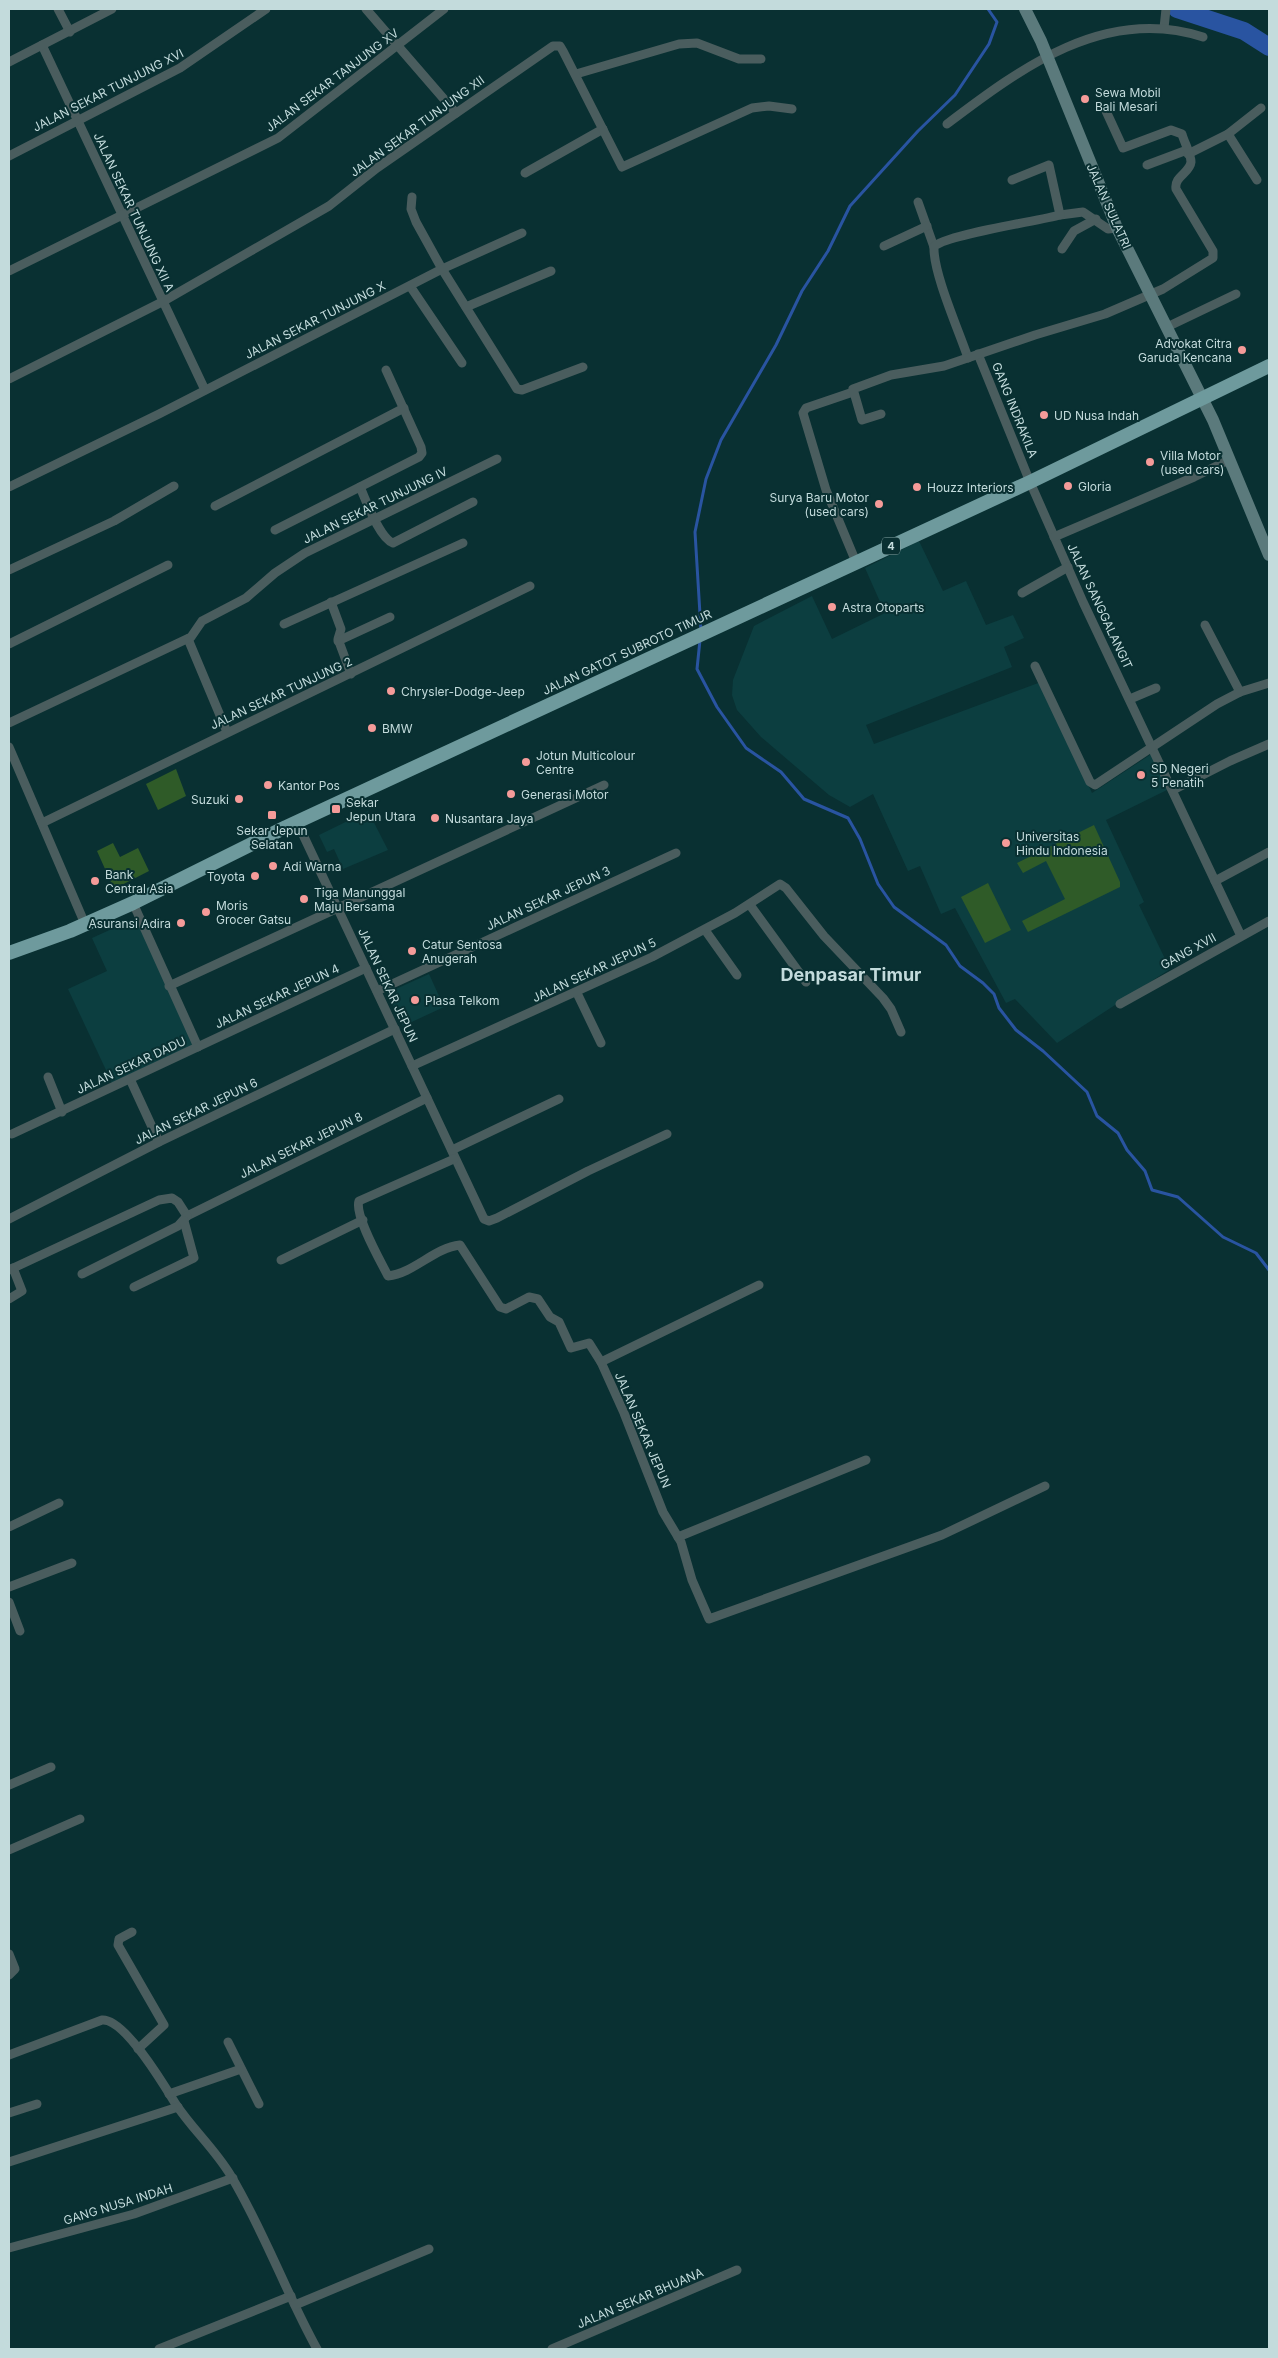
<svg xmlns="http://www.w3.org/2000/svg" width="1278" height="2358" viewBox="0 0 1278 2358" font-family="Inter,sans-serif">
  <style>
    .built { fill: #0c3e40 }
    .green { fill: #2f5b28 }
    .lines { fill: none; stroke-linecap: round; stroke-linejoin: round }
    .stream { stroke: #2954a1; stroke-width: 3 }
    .river { stroke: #2954a1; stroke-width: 18 }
    .minor { stroke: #4a5d5e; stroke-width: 9 }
    .secondary { stroke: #5b7a7c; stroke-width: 12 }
    .trunk { stroke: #6e9a9d; stroke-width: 14 }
    .poi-dot { fill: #f59b99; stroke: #093032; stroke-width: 2 }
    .labels { text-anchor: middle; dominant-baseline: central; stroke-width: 4; stroke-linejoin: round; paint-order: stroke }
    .shield { fill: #093032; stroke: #8ba8a9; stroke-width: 1 }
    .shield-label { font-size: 11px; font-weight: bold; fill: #c3dbdc }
    .street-label { font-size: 12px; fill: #c3dbdc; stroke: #093032 }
    .poi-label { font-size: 12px; fill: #c3dbdc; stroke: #093032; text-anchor: start }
    .district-label { font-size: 18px; font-weight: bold; fill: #c3dbdc; stroke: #093032 }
  </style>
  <rect width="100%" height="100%" fill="#093032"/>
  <!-- built -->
  <g class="built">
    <path d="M919 541 943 591 966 581 986 625 1013 615 1024 638 1004 647 1012 667 866 725 874 744 1041 682 1092 793 1153 753 1169 789 1106 820 1144 902 1139 905 1170 969 1057 1043 1015 999 1006 1003 955 908 941 914 920 866 908 871 873 794 850 807 829 795 761 737 737 710 732 695 733 680 754 626 812 596 832 639 885 613 865 568Z"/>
    <path d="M368 811 388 850 343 869 334 849 327 852 319 835Z"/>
    <path d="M136 918 193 1045 113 1085 68 989 107 971 92 938Z"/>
    <path d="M429 974 444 1007 403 1026 387 993Z"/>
  </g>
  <!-- green -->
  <g class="green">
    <path d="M176 769 186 796 158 810 146 784Z"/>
    <path d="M1094 825 1120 882V887L1028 932 1022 921 1065 899 1046 861 1023 873 1017 863Z"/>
    <path d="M113 843 120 857 138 848 149 871 114 889 97 851Z"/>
    <path d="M988 883 1011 930 985 943 961 897Z"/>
  </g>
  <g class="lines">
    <!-- stream -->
    <g class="stream">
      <path d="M701 631 695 532 706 479 721 440 776 345 802 291 828 251 850 206 918 131 955 95 989 44 997 22 988 9"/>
      <path d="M700 640 697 669 717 707 746 748 781 772 804 799 848 818 860 839 878 884 894 907 946 945 960 966 983 983 994 994 999 1008 1016 1030 1043 1051 1087 1092 1097 1116 1118 1133 1127 1150 1145 1171 1152 1190 1178 1197 1223 1237 1256 1253 1269 1270"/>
    </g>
    <!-- river -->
    <path class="river" d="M1177 9 1244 31 1269 47"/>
    <!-- minor -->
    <g class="minor">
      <path d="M58 9 70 32"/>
      <path d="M366 9 456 113"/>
      <path d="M1164 28 1166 9"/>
      <path d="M42 45 205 390"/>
      <path d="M9 62 112 9"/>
      <path d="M576 74 679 44 697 43 739 59H761"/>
      <path d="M947 124C1021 68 1105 5 1203 37"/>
      <path d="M1228 134 1257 180"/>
      <path d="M1188 154 1228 134 1261 108"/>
      <path d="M9 156 180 68 266 9"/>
      <path d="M1147 165 1187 150"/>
      <path d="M525 173 603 129"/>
      <path d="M412 197 411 209 416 222 442 269 517 389 522 390 583 367"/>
      <path d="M918 202 934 247"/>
      <path d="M1060 215 1083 212 1108 229 1117 228"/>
      <path d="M884 246 927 226"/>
      <path d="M1062 249 1074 231 1096 219"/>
      <path d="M9 271 278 138 444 9"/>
      <path d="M410 286 462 363"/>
      <path d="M466 307 551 271"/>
      <path d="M1167 327 1236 294"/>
      <path d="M978 354 1030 482 1083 602 1241 936"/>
      <path d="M968 358C959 331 933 273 934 247 943 235 1039 221 1060 215L1049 165 1012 180"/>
      <path d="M9 379 162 302 329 206 377 168 553 46H560L563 51 622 167 752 108 769 106 792 109"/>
      <path d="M853 392 806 408 803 413 826 490 856 562"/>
      <path d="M881 414 862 420 853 389 891 375 944 366 1035 335 1105 314 1163 289 1213 258V251L1176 189C1174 176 1190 173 1191 162 1191 154 1184 142 1182 134L1171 130 1123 148 1106 111"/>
      <path d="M9 487 159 414 442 269 522 233"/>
      <path d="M360 487C366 500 379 538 393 543L473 502"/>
      <path d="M215 506 404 408"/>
      <path d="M275 530 419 457 422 453 421 447 386 370"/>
      <path d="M1054 537 1194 477 1229 460"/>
      <path d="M9 570 114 521 174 486"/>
      <path d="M1022 593 1068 567"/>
      <path d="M331 602 341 629 338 639 351 674"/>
      <path d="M284 624 463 543"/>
      <path d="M1205 625 1240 692"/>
      <path d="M188 639 227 732"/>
      <path d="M338 641 390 617"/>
      <path d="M9 644 168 565"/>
      <path d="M1035 666 1090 782 1095 785 1217 704 1240 692 1269 683"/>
      <path d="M1130 699 1156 688"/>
      <path d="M9 723 191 637 202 621 246 598 275 573 305 553 497 459"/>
      <path d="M9 747 85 924"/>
      <path d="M1173 790 1230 761 1269 744"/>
      <path d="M297 822 484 1219 489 1221 497 1218 588 1171 667 1134"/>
      <path d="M42 823 530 586"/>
      <path d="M1215 881 1269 852"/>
      <path d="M133 903 198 1047"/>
      <path d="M750 905 806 982"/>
      <path d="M705 930 737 975"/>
      <path d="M169 986 604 785"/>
      <path d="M377 991 676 853"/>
      <path d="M577 993 601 1043"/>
      <path d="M1120 1004 1269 921"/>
      <path d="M412 1066 652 957 735 913 780 884 786 888 824 936 883 998 891 1009 901 1032"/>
      <path d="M48 1077 62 1112"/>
      <path d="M130 1079 159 1142"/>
      <path d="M12 1134 366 968"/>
      <path d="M452 1150 559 1099"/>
      <path d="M454 1159 359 1201C354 1215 381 1262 388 1276 414 1273 434 1248 460 1245L500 1307 506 1309 529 1297 538 1299 550 1317 559 1322 571 1348 589 1343 601 1362 624 1413 663 1512 681 1542 692 1580 709 1619 942 1535 1045 1486"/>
      <path d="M187 1216 427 1098"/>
      <path d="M9 1219 159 1142 395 1029"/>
      <path d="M281 1260 363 1220"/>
      <path d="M9 1270 159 1200 172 1198 178 1202 187 1216"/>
      <path d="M82 1274 178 1226 187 1216"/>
      <path d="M134 1287 194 1258 184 1221"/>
      <path d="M9 1299 22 1291 13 1268"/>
      <path d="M601 1362 759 1285"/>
      <path d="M9 1527 59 1503"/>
      <path d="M678 1537 866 1460"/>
      <path d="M9 1587 72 1563"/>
      <path d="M9 1602 20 1631"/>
      <path d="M9 1785 51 1767"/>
      <path d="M9 1850 80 1819"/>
      <path d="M132 1932 119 1939 118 1945 164 2025 138 2049"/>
      <path d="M9 1954 15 1969 9 1975"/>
      <path d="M228 2042 259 2104"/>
      <path d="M9 2055 102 2020C124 2018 164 2085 175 2103 192 2129 215 2149 231 2176 264 2231 286 2293 317 2349"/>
      <path d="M169 2094 241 2069"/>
      <path d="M9 2113 37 2104"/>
      <path d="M9 2162 178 2107"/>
      <path d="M9 2248 134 2214 233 2178"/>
      <path d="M295 2305 429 2249"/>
      <path d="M159 2349 291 2296"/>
      <path d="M552 2349 737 2270"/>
    </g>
    <!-- secondary -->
    <path class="secondary" d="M1025 9 1041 41 1117 228 1213 420 1269 555"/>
    <!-- trunk -->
    <path class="trunk" d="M9 953 70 931 133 903 286 827 1030 482 1269 366"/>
  </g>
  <!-- markers -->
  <g class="poi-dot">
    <circle cx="1085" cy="99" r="5"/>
    <circle cx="1242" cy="350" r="5"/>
    <circle cx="1044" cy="415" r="5"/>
    <circle cx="1150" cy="462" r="5"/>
    <circle cx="1068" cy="486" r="5"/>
    <circle cx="917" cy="487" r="5"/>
    <circle cx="879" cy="504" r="5"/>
    <circle cx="832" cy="607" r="5"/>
    <circle cx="391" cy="691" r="5"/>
    <circle cx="372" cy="728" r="5"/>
    <circle cx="526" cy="762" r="5"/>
    <circle cx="1141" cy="775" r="5"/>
    <circle cx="268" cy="785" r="5"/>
    <circle cx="511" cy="794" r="5"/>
    <circle cx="239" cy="799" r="5"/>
    <rect x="331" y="804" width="10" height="10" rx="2.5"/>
    <rect x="267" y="810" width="10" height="10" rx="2.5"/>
    <circle cx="435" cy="818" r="5"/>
    <circle cx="1006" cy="843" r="5"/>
    <circle cx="273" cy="866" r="5"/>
    <circle cx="255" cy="876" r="5"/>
    <circle cx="95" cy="881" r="5"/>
    <circle cx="304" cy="899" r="5"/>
    <circle cx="206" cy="912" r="5"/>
    <circle cx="181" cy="923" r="5"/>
    <circle cx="412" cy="951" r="5"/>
    <circle cx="415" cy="1000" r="5"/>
  </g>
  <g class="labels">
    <!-- shield labels -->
    <rect class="shield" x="882" y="537.5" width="18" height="17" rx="4"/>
    <g class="shield-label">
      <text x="891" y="546">4</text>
    </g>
    <!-- street labels -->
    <g class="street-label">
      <text transform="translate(332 80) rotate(-37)">JALAN SEKAR TANJUNG XV</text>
      <text transform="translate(108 90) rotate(-27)">JALAN SEKAR TUNJUNG XVI</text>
      <text transform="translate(417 126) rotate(-36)">JALAN SEKAR TUNJUNG XII</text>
      <text transform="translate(1109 206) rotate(66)">JALAN SULATRI</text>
      <text transform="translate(134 212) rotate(65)">JALAN SEKAR TUNJUNG XII A</text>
      <text transform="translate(315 320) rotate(-27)">JALAN SEKAR TUNJUNG X</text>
      <text transform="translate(1015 410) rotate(68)">GANG INDRAKILA</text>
      <text transform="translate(375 505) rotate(-26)">JALAN SEKAR TUNJUNG IV</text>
      <text transform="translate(1100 606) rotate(65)">JALAN SANGGALANGIT</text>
      <text transform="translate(627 652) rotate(-25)">JALAN GATOT SUBROTO TIMUR</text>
      <text transform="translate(281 693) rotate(-25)">JALAN SEKAR TUNJUNG 2</text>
      <text transform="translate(548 898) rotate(-25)">JALAN SEKAR JEPUN 3</text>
      <text transform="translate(1188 951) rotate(-29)">GANG XVII</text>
      <text transform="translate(594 970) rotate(-25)">JALAN SEKAR JEPUN 5</text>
      <text transform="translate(388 985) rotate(65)">JALAN SEKAR JEPUN</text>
      <text transform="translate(277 996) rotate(-25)">JALAN SEKAR JEPUN 4</text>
      <text transform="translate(131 1065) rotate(-25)">JALAN SEKAR DADU</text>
      <text transform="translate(196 1111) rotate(-26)">JALAN SEKAR JEPUN 6</text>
      <text transform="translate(301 1145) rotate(-26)">JALAN SEKAR JEPUN 8</text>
      <text transform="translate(643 1430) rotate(67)">JALAN SEKAR JEPUN</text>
      <text transform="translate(118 2204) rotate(-17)">GANG NUSA INDAH</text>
      <text transform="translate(640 2298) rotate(-23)">JALAN SEKAR BHUANA</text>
    </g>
    <!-- poi labels -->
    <g class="poi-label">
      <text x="1095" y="92">Sewa Mobil<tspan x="1095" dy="14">Bali Mesari</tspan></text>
      <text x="1232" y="343" text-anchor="end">Advokat Citra<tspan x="1232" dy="14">Garuda Kencana</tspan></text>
      <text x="1054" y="415">UD Nusa Indah</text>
      <text x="1160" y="455">Villa Motor<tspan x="1160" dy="14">(used cars)</tspan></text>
      <text x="1078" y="486">Gloria</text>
      <text x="927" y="487">Houzz Interiors</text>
      <text x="869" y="497" text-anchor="end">Surya Baru Motor<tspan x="869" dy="14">(used cars)</tspan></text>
      <text x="842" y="607">Astra Otoparts</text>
      <text x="401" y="691">Chrysler-Dodge-Jeep</text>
      <text x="382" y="728">BMW</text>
      <text x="536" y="755">Jotun Multicolour<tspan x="536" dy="14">Centre</tspan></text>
      <text x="1151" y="768">SD Negeri<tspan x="1151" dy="14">5 Penatih</tspan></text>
      <text x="278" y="785">Kantor Pos</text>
      <text x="521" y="794">Generasi Motor</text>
      <text x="229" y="799" text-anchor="end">Suzuki</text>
      <text x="346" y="802">Sekar<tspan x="346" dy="14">Jepun Utara</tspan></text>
      <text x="445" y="818">Nusantara Jaya</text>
      <text x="272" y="830" text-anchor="middle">Sekar Jepun<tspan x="272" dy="14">Selatan</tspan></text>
      <text x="1016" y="836">Universitas<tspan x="1016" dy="14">Hindu Indonesia</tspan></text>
      <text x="283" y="866">Adi Warna</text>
      <text x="105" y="874">Bank<tspan x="105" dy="14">Central Asia</tspan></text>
      <text x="245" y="876" text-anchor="end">Toyota</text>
      <text x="314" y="892">Tiga Manunggal<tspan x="314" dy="14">Maju Bersama</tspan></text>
      <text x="216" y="905">Moris<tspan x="216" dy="14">Grocer Gatsu</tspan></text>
      <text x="171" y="923" text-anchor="end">Asuransi Adira</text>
      <text x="422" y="944">Catur Sentosa<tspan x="422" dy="14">Anugerah</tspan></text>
      <text x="425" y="1000">Plasa Telkom</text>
    </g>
    <!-- district labels -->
    <g class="district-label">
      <text x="851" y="974">Denpasar Timur</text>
    </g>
  </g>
  <!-- border -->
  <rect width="1278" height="2358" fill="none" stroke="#c3dbdc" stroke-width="20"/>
</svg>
